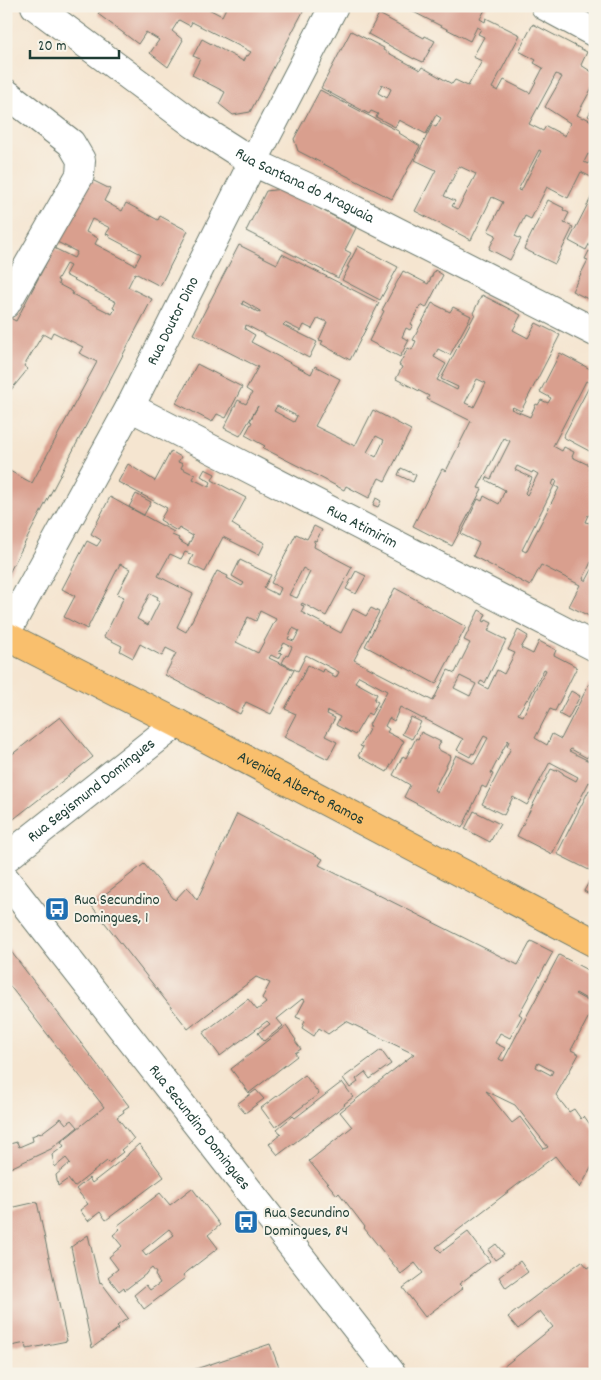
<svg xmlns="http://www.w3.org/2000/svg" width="601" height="1380" viewBox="0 0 601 1380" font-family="Dekko,sans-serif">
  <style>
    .building { fill: #d99f8e; fill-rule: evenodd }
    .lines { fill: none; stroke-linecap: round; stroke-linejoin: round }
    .minor-casing { stroke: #6a786b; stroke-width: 30 }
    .major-casing { stroke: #6a786b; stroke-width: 30 }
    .minor { stroke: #fff; stroke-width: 28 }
    .major { stroke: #f9bf6d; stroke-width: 28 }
    .labels { text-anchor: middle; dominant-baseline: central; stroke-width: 4; stroke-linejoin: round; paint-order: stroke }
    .street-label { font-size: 16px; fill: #1f3d34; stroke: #f7f3e8 }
    .poi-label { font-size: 16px; fill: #1f3d34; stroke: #f7f3e8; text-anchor: start }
  </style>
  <rect width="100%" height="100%" fill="#f7f3e8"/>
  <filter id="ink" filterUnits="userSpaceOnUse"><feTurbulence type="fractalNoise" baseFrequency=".02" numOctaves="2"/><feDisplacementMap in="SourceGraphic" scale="10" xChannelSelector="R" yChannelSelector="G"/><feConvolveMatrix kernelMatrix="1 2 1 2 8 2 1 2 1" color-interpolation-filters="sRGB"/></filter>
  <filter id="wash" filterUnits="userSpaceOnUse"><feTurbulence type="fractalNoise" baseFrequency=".0096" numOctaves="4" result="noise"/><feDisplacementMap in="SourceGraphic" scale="20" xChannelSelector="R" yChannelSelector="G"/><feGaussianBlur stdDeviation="1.12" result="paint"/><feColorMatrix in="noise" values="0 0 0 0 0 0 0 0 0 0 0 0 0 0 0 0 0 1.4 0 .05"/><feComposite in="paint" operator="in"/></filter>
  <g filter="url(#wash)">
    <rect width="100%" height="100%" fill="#f5e5d0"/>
    <g id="blocks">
      <!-- building -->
      <g class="building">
        <path d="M104 6H136L139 8 140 6H193L199 10 201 6H203L222 16 227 6H257L261 9 263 6H306L250 112 233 115 219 104 225 92 192 75 200 59 193 56 202 39 243 61 246 55 248 56 251 52 192 22 190 26 179 20 172 31 183 40 168 67 150 53 159 40 146 32 138 44 98 14Z"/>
        <path d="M402 6H487L480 19 485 22 486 18 520 35 492 88 498 91 504 80 530 93 543 68 534 63 536 60 519 51 533 24 587 52 581 65 595 74V82L577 115 583 118 584 117 595 123V179L581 172 568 198 547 187 531 219 525 216 515 236 521 239 510 260 489 249 496 235 488 231 503 202 492 197 471 240 415 211 436 170 415 160 432 125 436 127 441 118 436 115 426 134 399 120 395 127 376 117 378 114 371 111 369 114 321 88 351 31 384 48 383 50 420 70 422 67 452 84 455 80 468 86 482 61 473 57 484 37 478 34 481 29 477 27 470 41ZM556 74 562 77 545 107 570 123 565 136 546 126 543 131 529 124ZM382 84 391 89 387 98 378 93ZM539 150 541 151 521 191 518 190ZM588 154 592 156 588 164 584 162ZM459 166 476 174 458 209 452 206 455 201 444 196Z"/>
        <path d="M379 14 424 38 425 36 435 41 423 62 414 58V59L368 34Z"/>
        <path d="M320 90 400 132 399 133 420 146 392 199 298 151 294 139Z"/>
        <path d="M595 104V120L588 116Z"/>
        <path d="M90 179 110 189 104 201 122 211 126 203 158 220 160 216 188 231 160 286 135 273 128 287 152 299 6 579V469L32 483 97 362 79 353 83 347 53 332 50 338 43 334 24 366 28 369 6 396V316L16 321 54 248 74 258 77 252 57 242ZM92 219 110 228 106 234 109 235V237L141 254 135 265 95 244 98 238 86 232ZM66 264 70 266 65 275 116 302 113 308 115 309 112 314 72 294 73 292 58 284 59 281 57 280Z"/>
        <path d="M282 189 356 228 345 250 351 253 338 278 246 231 266 191Z"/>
        <path d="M595 190V233L586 250 569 241Z"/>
        <path d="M548 200 564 208 563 210 569 213 564 223 573 227 555 264 524 249Z"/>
        <path d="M239 245 277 264 282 254 379 303 350 360 321 344 323 341 319 340 327 322 318 318 312 329 304 325 301 331 285 323 283 325 317 342 309 358 246 325 245 329 255 335 251 342 311 374 315 366 340 379 315 426 355 446 373 410 411 430 385 481 379 478 369 498 346 486 344 490 310 472 263 448 265 446 245 435 252 422 250 421 258 406 240 436 224 428 238 400 246 404 252 393 246 389 258 367 193 334ZM243 301 260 311V313L242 304ZM277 406 297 416 294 422 274 411ZM376 436 384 440 376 457 367 452Z"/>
        <path d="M358 246 398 267 380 300 342 280 349 267H347Z"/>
        <path d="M595 248V289L590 300 572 291 588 260 585 259 589 251 592 253Z"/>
        <path d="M435 270 443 275 426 308 421 305 411 324 413 325 410 330 406 328 402 337 409 340 400 357 369 341 384 311 382 310 403 271 428 284Z"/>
        <path d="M482 295 521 315 513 330 528 338 536 323 560 335 521 411 513 407 511 409 530 417 536 404 538 405 541 400 548 403 551 398 540 392 560 353 592 370 595 365V450L593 453 563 437 591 383 586 381 553 446 562 451 564 447 574 452 572 457 591 466 589 470 595 473V501L592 506 595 508 591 516 588 515 585 522 590 523 595 514V619L569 606 580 585 541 565 530 586 473 556 479 543 461 534 478 499 482 501 484 496 499 504 505 490 486 480 487 477 491 479 510 441 504 438 478 488 482 489 452 546 413 526 442 469 446 471 471 421 427 399 429 396 396 379 402 367 399 365 408 348 412 350 416 341 413 340 432 303 450 312 453 307 471 316 450 355 438 349 434 357 446 364 437 380 457 390 458 387 441 379 475 314 473 313ZM477 379 486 383 474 407 465 403ZM517 466 532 473 533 471 538 474 527 495 525 493 532 478 515 470ZM554 480 557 481 555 486 559 488 526 552 522 550 554 486 552 485ZM591 562 595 564 586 581 583 579Z"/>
        <path d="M197 364 242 387 226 418 217 414 212 422 176 403Z"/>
        <path d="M171 451 181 457 178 462 183 464 181 468 195 475 193 479 209 487 211 482 201 476 205 469 215 474 212 480 246 498 232 524 240 529 239 530 265 543 259 555 223 537 205 572 189 564 193 555 185 552 181 559 170 554 158 576 193 594 177 627 186 632 217 571 228 576 227 578 242 586 244 583 232 576 240 560 271 575 264 588 278 595 281 588 271 583 296 534 307 539 314 526 322 530 316 541 314 540V542L315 543 314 547 352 567 326 616 302 603 301 605 304 606 301 612 341 633 353 609 366 616 371 608 379 612 354 660 433 701 448 670 455 673 470 643 464 640 479 610 486 614 483 621 485 622 486 620 492 623 488 631 506 640 485 683 481 681 479 684 488 689 497 670 504 674 515 653 508 650 518 630 528 636 521 648 533 654 539 641 556 650 554 655 577 667 555 711 550 709 535 738 547 745 552 734 561 739 589 684 595 687V719L593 722H595V743L587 758 571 749 569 751 591 762 595 754V786L589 782 552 854 517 836 551 769 556 771 557 769 563 773V774L576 781 578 777 550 762 527 805 513 797 504 815 482 804 511 748 507 746 509 741 508 740 491 773 493 774 486 788 482 786 462 828 404 797 410 785 393 775 403 756 406 758 416 738 418 739 421 732 441 742 437 749 451 756 434 790 437 792 456 755 474 764 488 738 484 736 474 754 472 753 470 757 457 750 463 739 423 718V719L400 707 394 721 389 718 385 726 389 729 387 732 404 741 387 772 358 756 363 747 360 746 371 726 369 725 387 691 359 676 355 682 377 694 374 700 378 702 371 715 368 713 355 735 336 725 340 717 328 711 327 714 335 718 325 736 337 742 328 759 284 737 296 714 285 709 308 665 322 672 323 669 332 674V676L336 678 339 672 306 655 298 671 282 663 286 655 288 656 292 647 284 643 279 652 282 653 279 659 271 655 269 658 294 670 271 714 246 702 240 714 165 675 176 653 166 648 162 656 140 644 133 658 120 651 122 646 104 637 124 597 117 594 130 569 120 564 87 629 64 617 75 596 62 589 87 541 97 546 101 540 91 534 110 497 174 532 172 535 179 538 178 540 188 546 193 536 179 528 177 531 165 524V523L160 520 167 508 118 482 128 464 155 481ZM303 568 310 572 297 598 289 595ZM150 593 158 597 157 599 160 601 148 625 137 619ZM260 611 276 619 258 653 236 642 248 617 256 621ZM293 628 299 631 294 641 288 639ZM544 669 546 670 523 716 518 714 527 699 528 700ZM460 676 476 684 470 696 454 688Z"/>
        <path d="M401 468 416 475 413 482 398 475Z"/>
        <path d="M136 494 151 502 144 515 129 507Z"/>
        <path d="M376 498 381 501 378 507 373 505Z"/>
        <path d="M356 571 366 576 356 594 346 589Z"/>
        <path d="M395 588 466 627 436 684 365 646Z"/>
        <path d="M571 691 580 696 568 719 559 714Z"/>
        <path d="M60 717 93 757 6 825V759Z"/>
        <path d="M411 717 421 722 412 739 402 734Z"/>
        <path d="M589 790 595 792V858L589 870 557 854Z"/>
        <path d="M474 811 500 824 490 842 465 829Z"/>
        <path d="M237 814 323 859 319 865 518 965 531 941 553 952 519 1014 522 1016 510 1038 500 1033 495 1043 505 1048 499 1059 503 1061 559 955 595 974V1004L576 993 575 994 595 1005 571 1050 579 1054 556 1095 569 1112 574 1109 581 1119 584 1116 594 1130 595 1128V1161L580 1188 555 1156 436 1247 441 1252 468 1232 490 1261 459 1284 463 1288 425 1317 403 1288 423 1273 415 1263 401 1274 364 1228 365 1227 339 1193 337 1195 309 1161 352 1127 340 1112 414 1054 346 1021 328 1034 319 1028 314 1036 302 1028 305 1021 296 1017 305 1000 302 999 277 1019 283 1026 264 1041 258 1033 270 1024 267 1021 220 1056 203 1033 248 999 257 1010 266 1003 262 998 270 983 256 977 188 1029 91 905 144 864 175 900 187 887 197 900ZM538 1063 553 1071 551 1075 536 1067ZM486 1091 515 1105 548 1147 544 1149 520 1117 512 1123Z"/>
        <path d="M595 871V897L584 891Z"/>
        <path d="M6 945 129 1106 123 1110 124 1112 117 1117 134 1139 121 1150 123 1152 109 1163 107 1161 74 1187 68 1179 58 1186 56 1175 70 1163 66 1158 55 1167 52 1155 64 1146 61 1142 104 1107 6 981Z"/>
        <path d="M286 1026 296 1040 295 1041 301 1049 295 1053 297 1056 249 1093 231 1069Z"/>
        <path d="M381 1050 391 1064 370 1079 365 1072 356 1079 358 1082 350 1088 343 1078Z"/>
        <path d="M305 1075 319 1094 275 1127 261 1108Z"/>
        <path d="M342 1082 353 1097 344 1104 345 1105 278 1155 269 1144 281 1134 277 1129 293 1116 295 1118Z"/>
        <path d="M256 1090 264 1099 245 1113 237 1104Z"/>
        <path d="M61 1118 66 1124 72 1120 78 1127 51 1149 6 1170V1145L17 1142 19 1147 33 1141 32 1136 39 1133 40 1134Z"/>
        <path d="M139 1144 164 1177 106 1220 100 1212 88 1221 80 1210 88 1204 76 1189 89 1178 92 1183 128 1155V1154Z"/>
        <path d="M192 1188 220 1225 208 1235 218 1248 183 1275 185 1278 144 1309 134 1295 146 1285 150 1290 160 1283 155 1275 156 1273 152 1268 146 1273V1274L125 1290 124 1287 119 1291 108 1277 118 1269 109 1257 122 1246 113 1235 120 1229 117 1226 160 1193 170 1205ZM169 1229 174 1235 146 1256 142 1251Z"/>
        <path d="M37 1202 67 1341 27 1349 26 1343 6 1347V1209Z"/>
        <path d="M88 1235 100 1283 101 1282 128 1318 117 1326 119 1328 92 1348 71 1247Z"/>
        <path d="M496 1244 504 1254 495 1260 488 1250Z"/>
        <path d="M520 1261 528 1272 506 1288 499 1277Z"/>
        <path d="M582 1261 588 1268 595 1263V1365L584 1374H498L497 1372 553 1327 540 1311 518 1329 508 1317Z"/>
        <path d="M270 1344 280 1370 270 1374H181Z"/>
      </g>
    </g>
  </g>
  <g filter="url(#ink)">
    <use href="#blocks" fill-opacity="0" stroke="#6a786b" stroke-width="1"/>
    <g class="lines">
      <defs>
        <g id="minor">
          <path id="s1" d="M35 6 195 125 253 162 331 198 595 332"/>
          <path d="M545 6 595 33"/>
          <path d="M6 93 71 143 81 160 80 175 6 304"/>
          <path id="s2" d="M130 407 595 647"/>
          <path id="s3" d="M6 633 130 407 253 162 334 6"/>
          <path id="s4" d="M6 858 177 723"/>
          <path id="s5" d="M6 880 392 1374"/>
        </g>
        <g id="major">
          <path id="s6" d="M6 636 177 723 595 943"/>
        </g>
      </defs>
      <!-- minor casing -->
      <use href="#minor" class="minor-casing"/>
      <!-- major casing -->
      <use href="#major" class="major-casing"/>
      <!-- minor -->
      <use href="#minor" class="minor"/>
      <!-- major -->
      <use href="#major" class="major"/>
    </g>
  </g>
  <!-- icons -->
  <defs>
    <symbol id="bus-square" viewBox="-11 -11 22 22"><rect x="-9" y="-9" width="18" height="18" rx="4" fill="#1f6fb2" stroke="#f7f3e8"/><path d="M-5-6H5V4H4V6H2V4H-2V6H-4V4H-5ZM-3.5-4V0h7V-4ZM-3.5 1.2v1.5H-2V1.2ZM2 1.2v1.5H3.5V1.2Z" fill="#fff"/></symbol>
  </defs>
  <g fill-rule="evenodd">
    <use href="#bus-square" x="43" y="895" width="28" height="28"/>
    <use href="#bus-square" x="232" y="1208" width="28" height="28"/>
  </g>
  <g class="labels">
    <!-- street labels -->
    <g class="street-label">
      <text stroke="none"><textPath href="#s1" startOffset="325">Rua Santana do Araguaia</textPath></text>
      <text stroke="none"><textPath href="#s3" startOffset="354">Rua Doutor Dino</textPath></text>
      <text stroke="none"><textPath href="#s2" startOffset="261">Rua Atimirim</textPath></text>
      <text stroke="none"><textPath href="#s6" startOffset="332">Avenida Alberto Ramos</textPath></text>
      <text stroke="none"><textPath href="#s4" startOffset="109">Rua Segismund Domingues</textPath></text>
      <text stroke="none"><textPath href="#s5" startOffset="314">Rua Secundino Domingues</textPath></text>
    </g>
    <!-- poi labels -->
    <g class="poi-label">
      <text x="74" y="900">Rua Secundino<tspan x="74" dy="18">Domingues, 1</tspan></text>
      <text x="264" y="1213">Rua Secundino<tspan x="264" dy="18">Domingues, 84</tspan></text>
    </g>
  </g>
  <!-- margin -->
  <rect width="601" height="1380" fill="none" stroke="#f7f3e8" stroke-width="25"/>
  <!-- scale -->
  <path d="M30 50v8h89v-8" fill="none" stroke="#1f3d34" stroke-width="2.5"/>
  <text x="38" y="50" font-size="15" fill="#1f3d34" stroke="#f7f3e8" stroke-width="4" paint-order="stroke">20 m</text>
</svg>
